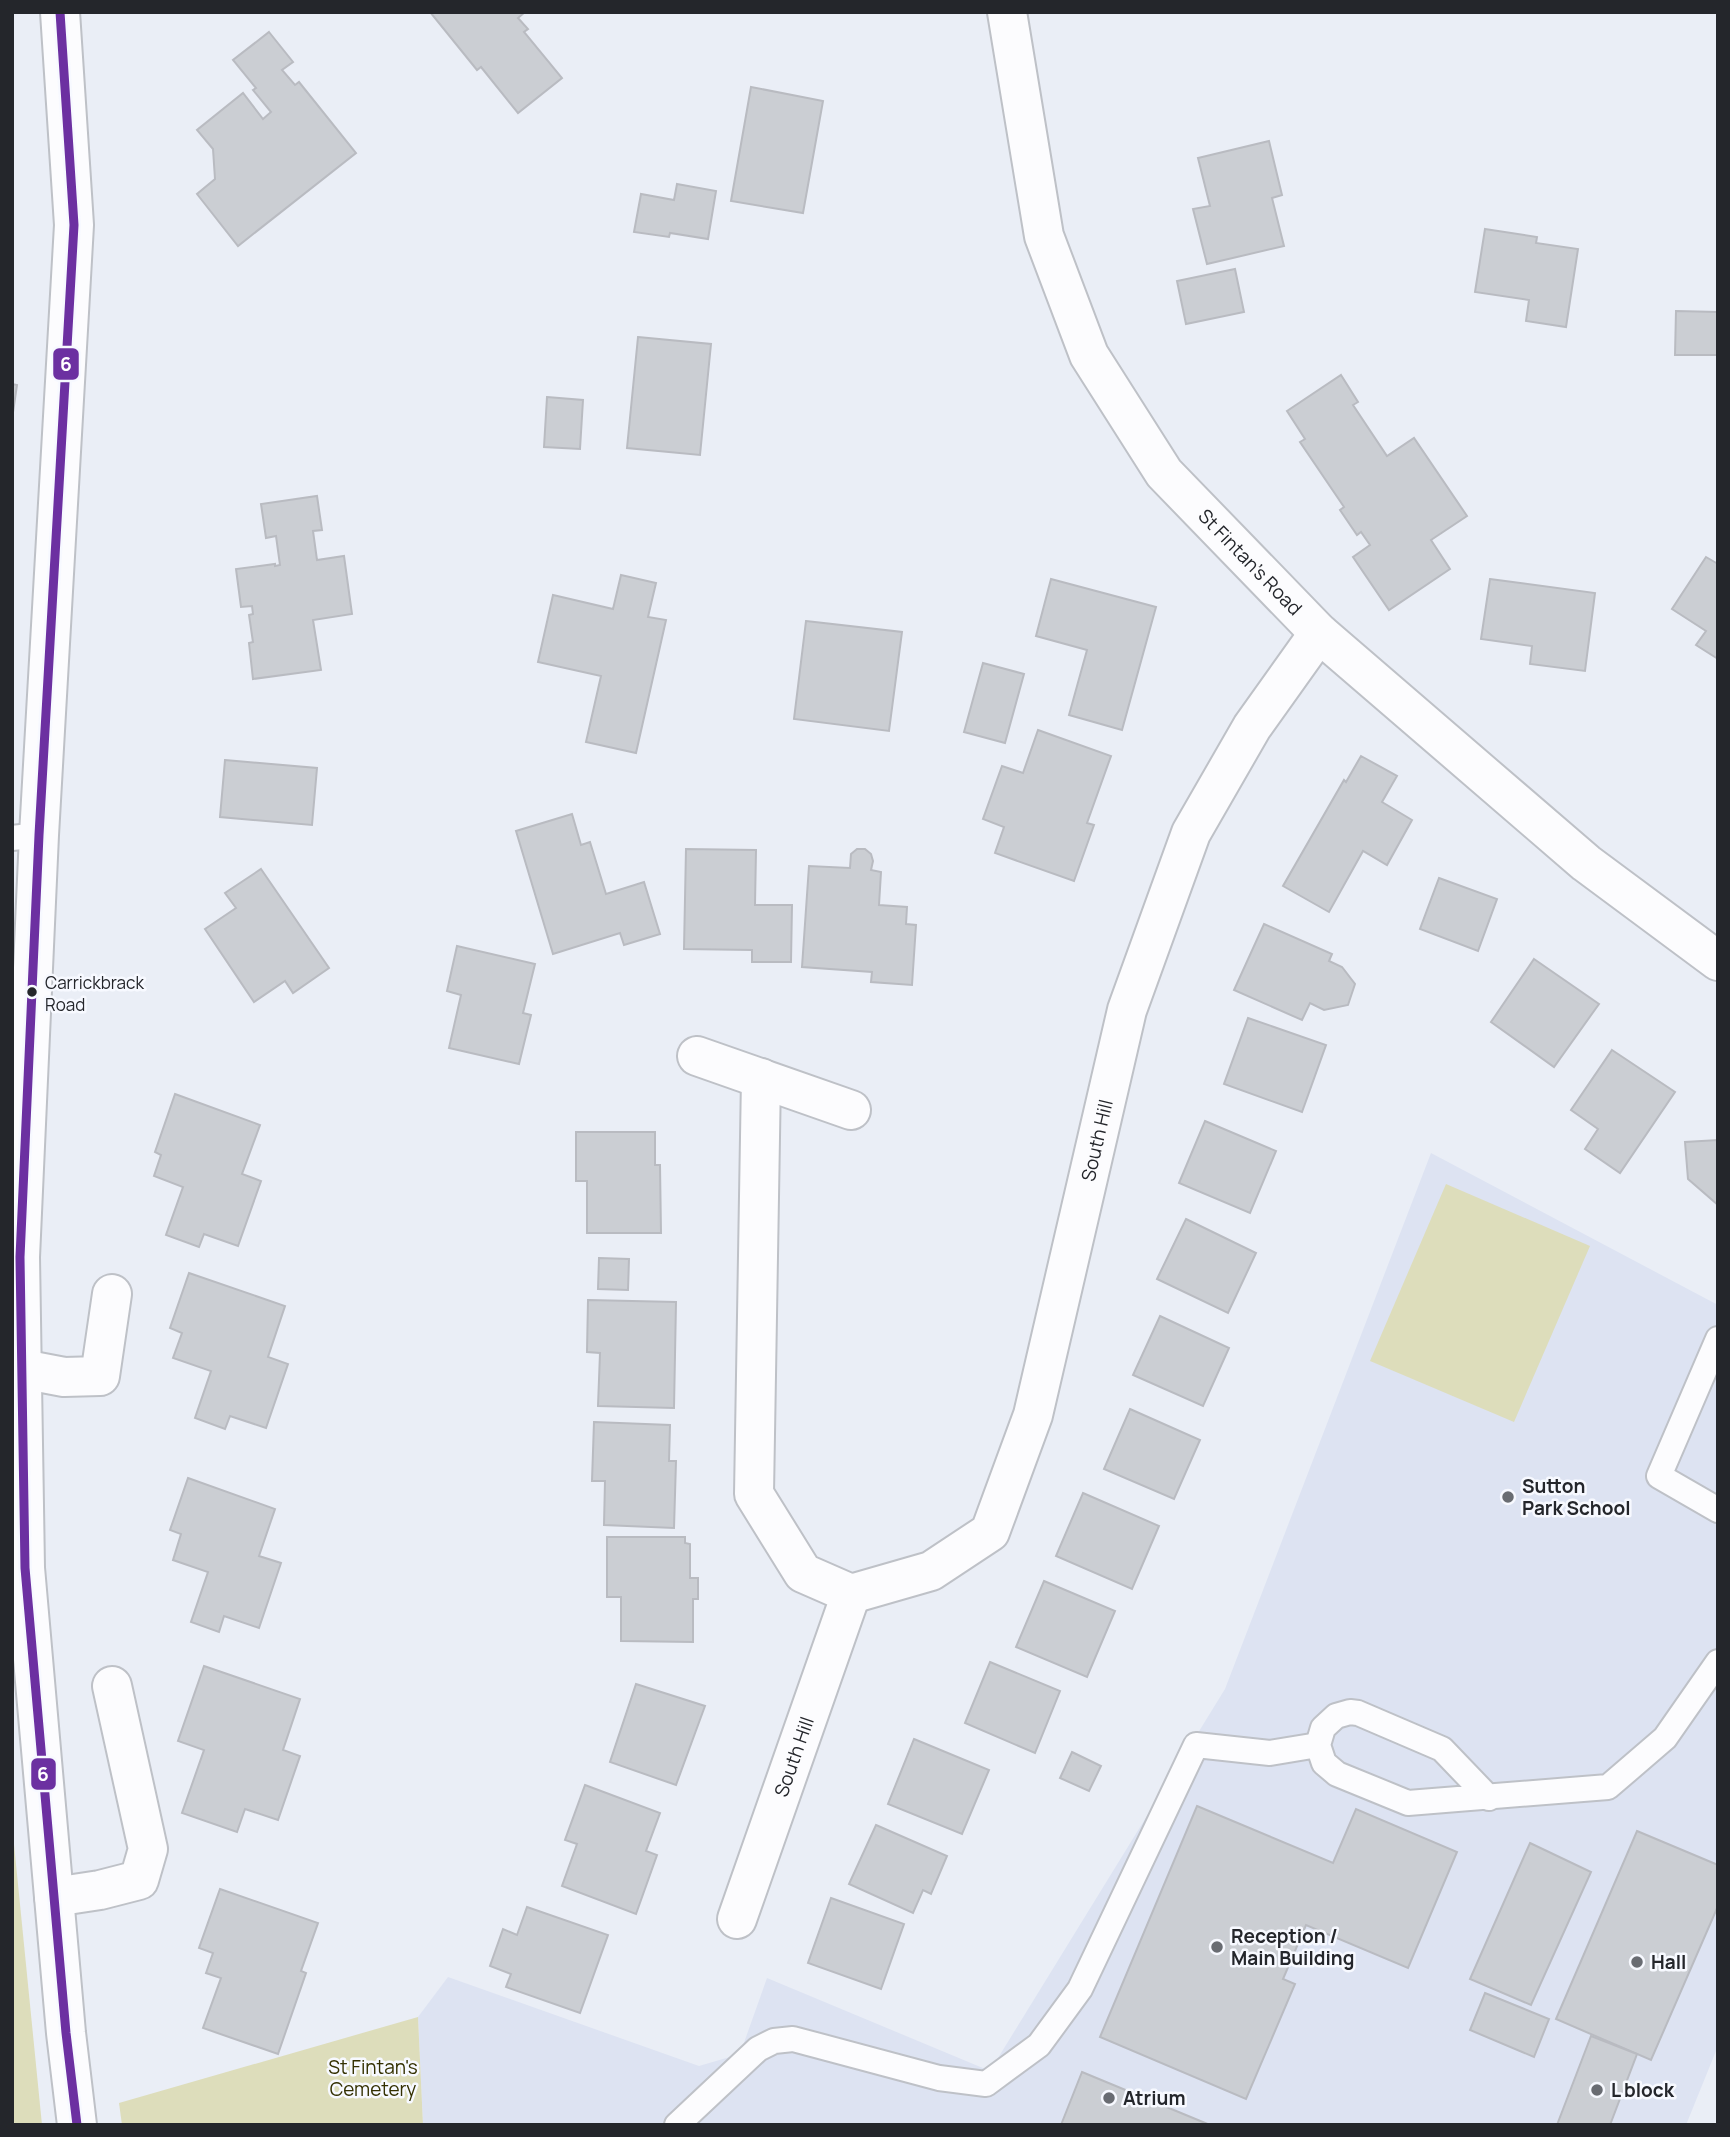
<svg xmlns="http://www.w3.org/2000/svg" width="1730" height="2137" viewBox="0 0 1730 2137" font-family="Manrope,sans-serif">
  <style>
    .built { fill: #dde3f2 }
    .green { fill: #ddb }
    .building { fill: #cbced3; stroke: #b9bbc1; stroke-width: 2 }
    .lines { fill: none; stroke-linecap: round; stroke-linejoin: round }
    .lane-casing { stroke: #bec1c7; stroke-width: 28 }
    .street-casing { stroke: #bec1c7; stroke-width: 42 }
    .secondary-casing { stroke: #bec1c7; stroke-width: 42 }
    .lane { stroke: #fcfcfe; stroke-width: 24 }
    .street { stroke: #fcfcfe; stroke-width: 38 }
    .secondary { stroke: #fcfcfe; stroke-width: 38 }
    .bus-1-casing { stroke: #f7f9ff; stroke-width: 14 }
    .bus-1 { stroke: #6c30a1; stroke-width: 9 }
    .bus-dot { fill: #24262b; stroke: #f7f9ff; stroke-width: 2.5 }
    .poi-dot { fill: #696c72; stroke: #f7f9ff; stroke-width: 2.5 }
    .labels { text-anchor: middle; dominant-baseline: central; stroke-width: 5; stroke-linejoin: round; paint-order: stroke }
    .bus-label { font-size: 17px; fill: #24262b; stroke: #f7f9ff; text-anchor: start }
    .street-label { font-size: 19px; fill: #24262b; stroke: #f7f9ff }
    .poi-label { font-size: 19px; font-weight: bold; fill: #24262b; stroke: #f7f9ff; text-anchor: start }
    .park-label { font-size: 19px; fill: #333001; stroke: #f7f9ff }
    .line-badge { stroke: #f7f9ff; stroke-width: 2.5 }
    .badge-label { font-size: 19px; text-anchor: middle; font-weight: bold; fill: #fff }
  </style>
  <rect width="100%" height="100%" fill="#eaeef6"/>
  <!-- built -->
  <path class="built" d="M1431 1153 1718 1305V2046L1686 2125H423L418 2017 448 1977 699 2066 740 2054 767 1978 990 2071 1225 1689Z"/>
  <!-- green -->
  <g class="green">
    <path d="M1446 1184 1590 1246 1514 1422 1370 1361Z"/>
    <path d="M12 1824 42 2125H12Z"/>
    <path d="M418 2017 423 2125H122L119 2103Z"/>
  </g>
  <!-- building -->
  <g class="building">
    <path d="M430 12H525L518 18 528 29 524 32 562 78 518 113 481 67 477 70Z"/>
    <path d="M269 32 293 62 282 70 295 85 299 82 356 153 238 246 197 194 215 179 213 149 197 130 243 93 263 119 271 112 253 90 256 88 233 60Z"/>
    <path d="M751 87 823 101 803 213 731 201Z"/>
    <path d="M1269 141 1282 195 1272 198 1284 246 1207 264 1193 209 1210 206 1198 158Z"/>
    <path d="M677 184 716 191 708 239 670 233 669 237 634 232 641 194 674 200Z"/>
    <path d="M1485 229 1537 237 1536 243 1578 249 1566 327 1526 321 1529 300 1475 292Z"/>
    <path d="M1235 269 1244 312 1186 324 1177 281Z"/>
    <path d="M1676 311 1718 312V355H1675Z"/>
    <path d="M638 337 711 344 700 455 627 448Z"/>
    <path d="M1341 375 1358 402 1353 405 1387 456 1414 438 1467 516 1431 540 1450 569 1389 610 1353 557 1370 545 1361 532 1357 535 1340 510 1344 507 1300 442 1305 439 1287 411Z"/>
    <path d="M12 384 17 385 12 419Z"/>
    <path d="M547 397 583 400 580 449 544 447Z"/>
    <path d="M317 496 322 530 313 531 317 560 344 556 352 614 313 620 321 670 253 679 249 643 253 642 249 615 253 614 252 606 241 607 236 569 275 564V566L280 565 276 536 266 538 261 504Z"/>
    <path d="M1706 557 1718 564V659L1696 645 1706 631 1672 609Z"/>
    <path d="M621 575 656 583 648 617 666 620 636 753 586 742 601 676 538 662 553 595 613 609Z"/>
    <path d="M1051 579 1156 607 1122 730 1069 715 1087 650 1036 636Z"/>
    <path d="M1490 579 1595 593 1585 671 1530 664 1532 646 1481 639Z"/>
    <path d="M806 621 902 632 889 731 794 719Z"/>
    <path d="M983 663 1024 674 1005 743 964 732Z"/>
    <path d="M1038 730 1111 756 1087 823 1094 825 1074 881 995 853 1004 827 983 819 1002 766 1023 773Z"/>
    <path d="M1361 756 1397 776 1382 802 1412 820 1387 865 1363 851 1329 912 1283 886 1344 780 1346 782Z"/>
    <path d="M225 760 317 768 312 825 220 817Z"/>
    <path d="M572 814 581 845 590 842 606 894 644 882 660 934 624 945 620 933 553 954 516 831Z"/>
    <path d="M686 849 756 850 755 905H792L791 962H752V950L684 949Z"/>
    <path d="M857 849H865L871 854 873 861 871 870 881 872 879 905 907 907 906 924 916 925 912 985 871 982 872 972 802 967 809 866 850 868 851 854Z"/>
    <path d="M261 869 329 968 293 993 285 981 254 1002 205 929 236 908 225 893Z"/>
    <path d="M1439 878 1497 899 1478 951 1420 929Z"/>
    <path d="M1264 924 1332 954 1329 961 1342 967 1355 984 1348 1005 1324 1010 1310 1003 1302 1020 1234 990Z"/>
    <path d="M457 946 535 964 523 1013 531 1015 519 1064 449 1048 461 995 447 991Z"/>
    <path d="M1534 959 1599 1004 1554 1067 1491 1022Z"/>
    <path d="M1248 1018 1326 1045 1302 1112 1224 1084Z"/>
    <path d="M1612 1050 1675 1092 1620 1173 1585 1149 1598 1129 1571 1110Z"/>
    <path d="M175 1094 260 1125 242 1174 261 1181 238 1246 204 1234 199 1247 166 1235 183 1187 154 1176 161 1155 155 1152Z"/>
    <path d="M1205 1121 1276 1151 1250 1213 1179 1183Z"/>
    <path d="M576 1132H655V1165H660L661 1233H587V1181H576Z"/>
    <path d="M1718 1140V1205L1688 1179 1685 1142Z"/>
    <path d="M1186 1219 1256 1253 1228 1313 1157 1279Z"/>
    <path d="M599 1258 629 1259 628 1290 598 1289Z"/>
    <path d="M189 1273 285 1306 268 1357 288 1364 266 1428 230 1416 225 1429 195 1418 211 1371 173 1358 182 1333 170 1328Z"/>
    <path d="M588 1300 676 1302 674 1408 598 1406 600 1353 587 1352Z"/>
    <path d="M1160 1316 1229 1348 1203 1406 1133 1375Z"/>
    <path d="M1130 1409 1200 1440 1174 1499 1104 1469Z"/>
    <path d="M594 1422 670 1425 669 1461H676L674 1528 604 1525 605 1481H592Z"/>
    <path d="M188 1478 275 1509 259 1556 281 1563 259 1628 224 1616 219 1632 191 1622 208 1572 173 1560 181 1534 170 1530Z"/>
    <path d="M1083 1493 1159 1526 1132 1589 1056 1556Z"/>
    <path d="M607 1537H685V1543L690 1544V1578H698V1599H693V1642L621 1641V1597H607Z"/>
    <path d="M1044 1581 1115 1611 1087 1677 1016 1647Z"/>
    <path d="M990 1662 1060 1691 1035 1753 965 1723Z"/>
    <path d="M204 1666 300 1699 283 1750 300 1756 278 1820 245 1809 237 1832 182 1813 204 1750 178 1741Z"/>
    <path d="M636 1684 705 1706 676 1785 610 1762Z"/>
    <path d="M914 1739 989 1770 962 1834 888 1804Z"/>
    <path d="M1072 1752 1101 1766 1089 1791 1060 1778Z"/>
    <path d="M585 1785 660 1813 646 1851 657 1855 636 1914 562 1886 577 1844 565 1840Z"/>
    <path d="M1197 1806 1333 1863 1356 1809 1457 1852 1408 1968 1306 1925 1283 1979 1295 1984 1246 2099 1100 2037Z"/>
    <path d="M876 1825 947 1856 931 1894 923 1890 913 1913 849 1884Z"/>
    <path d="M1637 1831 1718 1865V1906L1651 2060 1556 2019Z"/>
    <path d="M1530 1843 1591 1872 1531 2005 1470 1979Z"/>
    <path d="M220 1889 318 1923 301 1971 306 1973 278 2054 203 2028 221 1978 206 1973 213 1953 199 1948Z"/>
    <path d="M831 1898 904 1924 881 1989 808 1963Z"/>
    <path d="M527 1907 608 1935 580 2013 506 1987 511 1974 490 1966 503 1929 517 1935Z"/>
    <path d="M1485 1993 1549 2019 1534 2057 1470 2030Z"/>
    <path d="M1591 2036 1637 2054 1610 2125H1557Z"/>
    <path d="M1082 2072 1210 2125H1061Z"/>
  </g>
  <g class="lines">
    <defs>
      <g id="lane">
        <path d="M12 838 39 835"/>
        <path d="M1718 1339 1659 1476 1718 1510"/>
        <path d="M1489 1798 1442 1749 1358 1713 1350 1712 1336 1716 1323 1728 1318 1745 1324 1763 1337 1774 1408 1803 1608 1787 1665 1738 1718 1662"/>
        <path d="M677 2125 758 2049 774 2041 793 2039 939 2078 986 2084 1039 2045 1080 1989 1196 1745 1270 1753 1318 1745"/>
      </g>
      <g id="street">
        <path d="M697 1056 851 1110"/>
        <path id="s1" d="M761 1078 754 1494 803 1573 851 1594 931 1571 990 1532 1033 1415 1127 1010 1191 833 1252 727 1319 633"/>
        <path d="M22 1369 64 1377 100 1376 112 1294"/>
        <path d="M54 1897 100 1890 139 1880 148 1849 112 1686"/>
        <path id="s2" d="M737 1919 851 1594"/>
      </g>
      <g id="secondary">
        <path d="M60 12 74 225 39 835 20 1257 25 1568 66 2033 77 2125"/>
        <path id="s3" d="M1007 12 1044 236 1089 355 1164 473 1319 633 1586 863 1718 961"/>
      </g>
    </defs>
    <!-- lane casing -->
    <use href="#lane" class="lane-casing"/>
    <!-- street casing -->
    <use href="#street" class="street-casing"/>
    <!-- secondary casing -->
    <use href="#secondary" class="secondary-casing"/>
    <!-- lane -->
    <use href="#lane" class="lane"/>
    <!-- street -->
    <use href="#street" class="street"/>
    <!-- secondary -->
    <use href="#secondary" class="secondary"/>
    <defs>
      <path id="bus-1" d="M60 12 74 225 39 835 20 1257 25 1568 66 2033 77 2125"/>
    </defs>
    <!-- bus-1 casing -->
    <use href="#bus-1" class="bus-1-casing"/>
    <!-- bus-1 -->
    <use href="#bus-1" class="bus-1"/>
  </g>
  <!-- markers -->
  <circle class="bus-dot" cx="32" cy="992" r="6"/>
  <g class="poi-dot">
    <circle cx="1508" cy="1497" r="7"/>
    <circle cx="1217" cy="1947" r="7"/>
    <circle cx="1637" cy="1962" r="7"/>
    <circle cx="1597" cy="2090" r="7"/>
    <circle cx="1109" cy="2098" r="7"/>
  </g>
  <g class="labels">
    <!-- bus labels -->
    <g class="bus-label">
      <text x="45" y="982">Carrickbrack<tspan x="45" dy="22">Road</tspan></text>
    </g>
    <!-- street labels -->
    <g class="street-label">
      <text stroke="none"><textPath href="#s3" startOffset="618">St Fintan's Road</textPath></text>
      <text stroke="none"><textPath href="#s1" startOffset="1122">South Hill</textPath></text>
      <text stroke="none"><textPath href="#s2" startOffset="172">South Hill</textPath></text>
    </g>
    <!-- poi labels -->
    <g class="poi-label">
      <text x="1522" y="1486">Sutton<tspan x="1522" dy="22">Park School</tspan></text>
      <text x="1231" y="1936">Reception /<tspan x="1231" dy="22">Main Building</tspan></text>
      <text x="1651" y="1962">Hall</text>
      <text x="1611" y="2090">L block</text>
      <text x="1123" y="2098">Atrium</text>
    </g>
    <!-- park labels -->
    <g class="park-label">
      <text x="373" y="2067">St Fintan's<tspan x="373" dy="22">Cemetery</tspan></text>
    </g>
  </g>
  <g class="line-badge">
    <rect x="52" y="347" width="28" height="34" rx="7" fill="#6c30a1"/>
    <rect x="30" y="1757" width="27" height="34" rx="7" fill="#6c30a1"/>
  </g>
  <g class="badge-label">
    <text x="66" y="371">6</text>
    <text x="43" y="1781">6</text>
  </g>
  <!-- border -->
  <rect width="1730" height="2137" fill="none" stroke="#24262b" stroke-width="28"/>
</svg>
